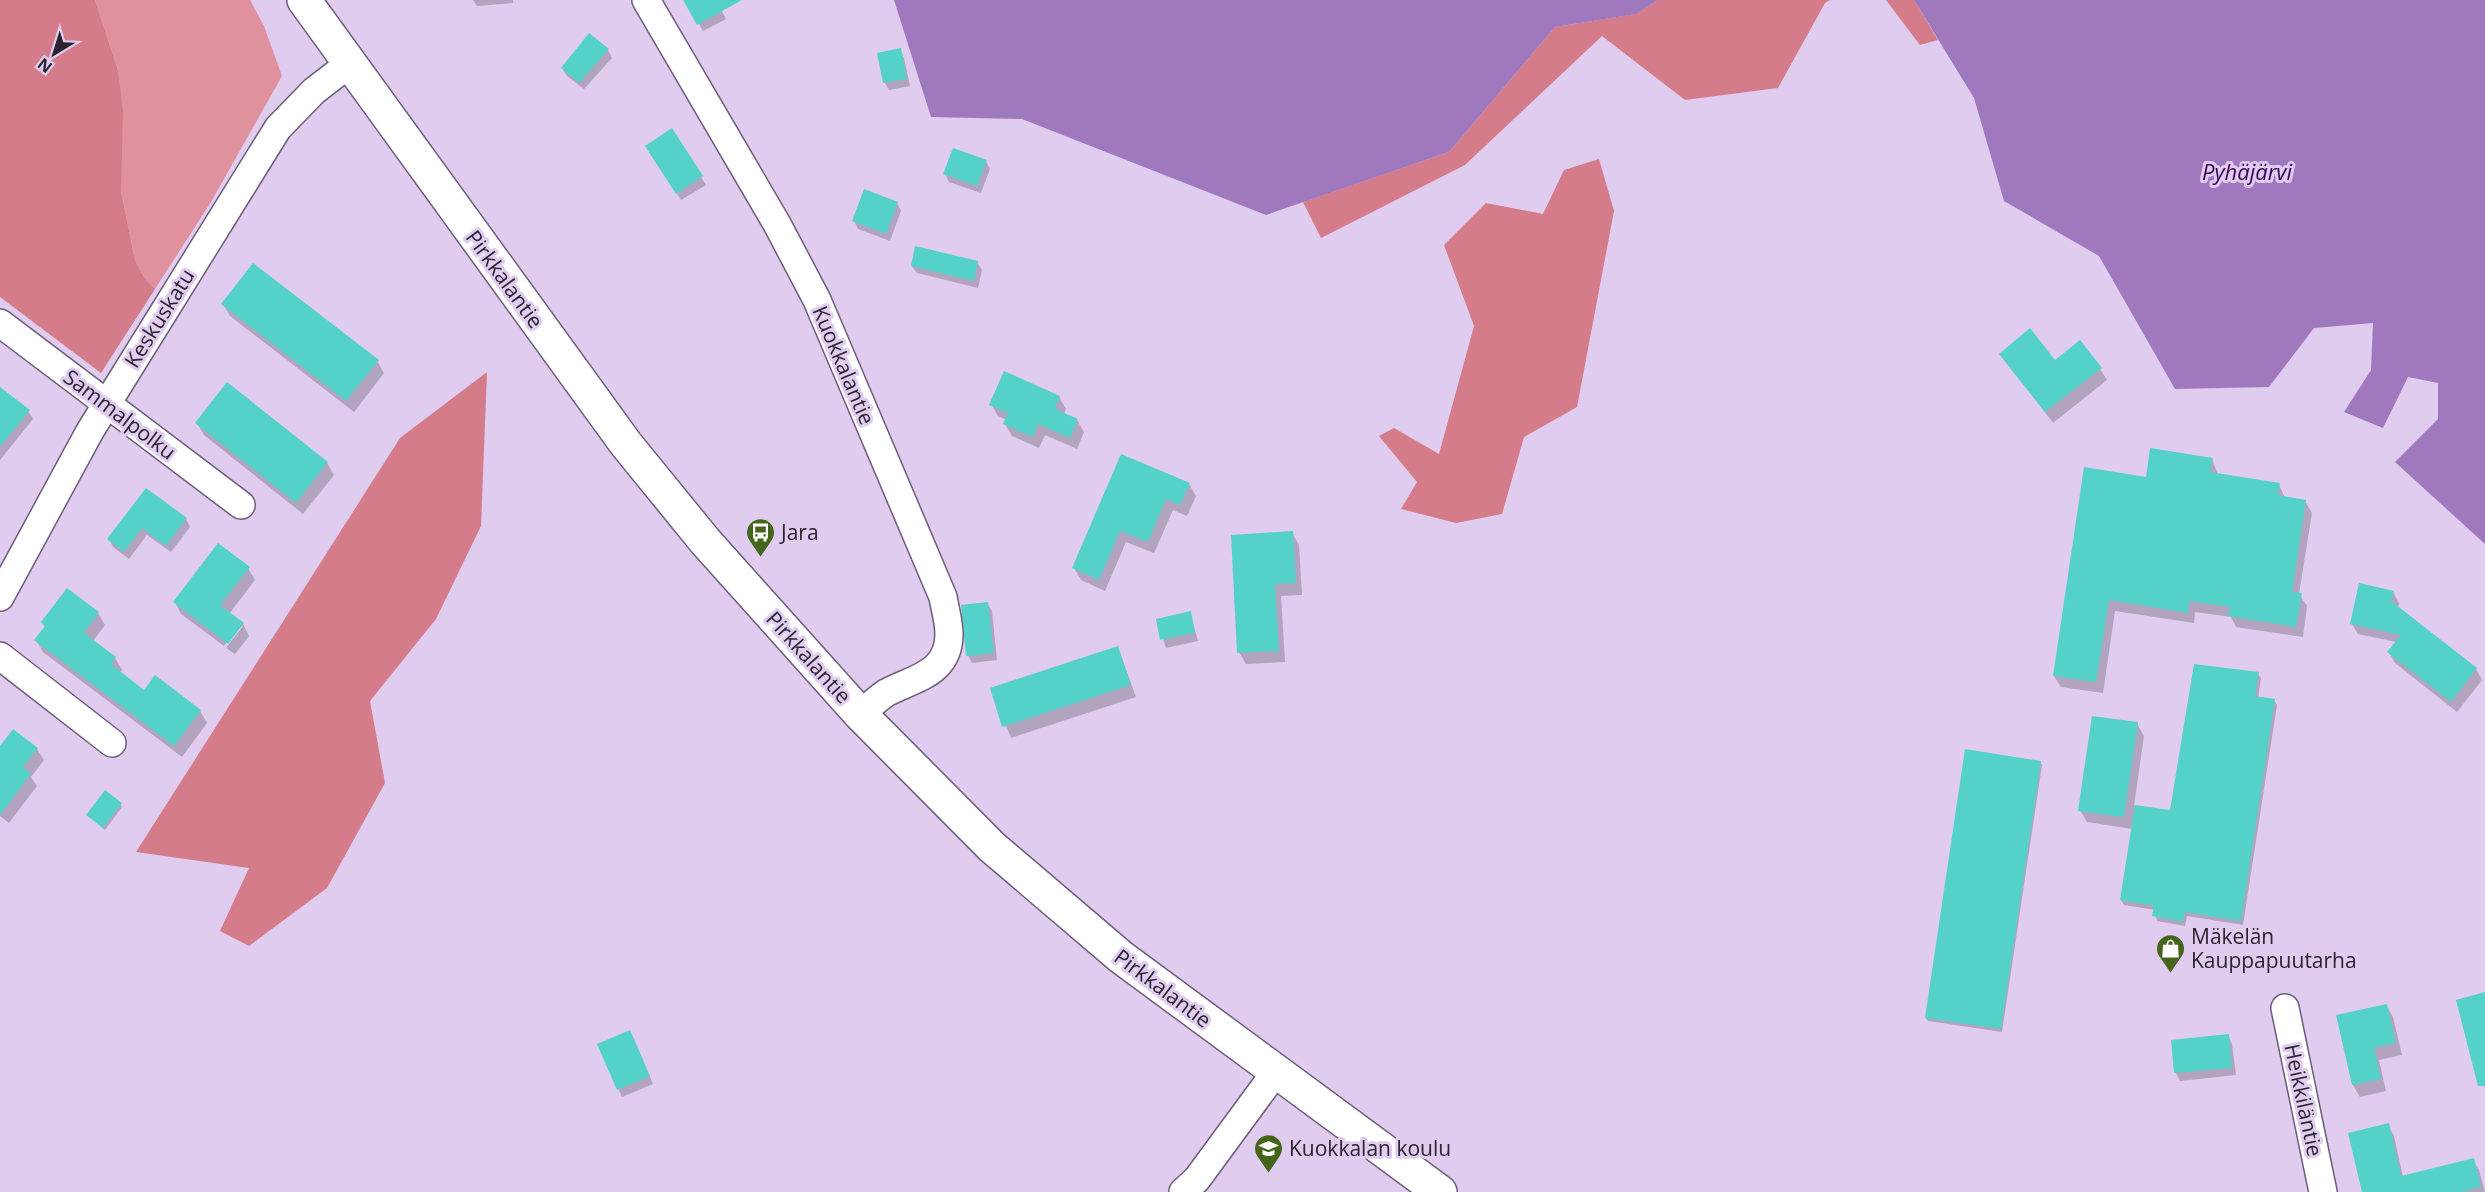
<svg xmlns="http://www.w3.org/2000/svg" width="2485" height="1192" viewBox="0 0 2485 1192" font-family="'Open Sans',sans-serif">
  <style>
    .green { fill: #df929e }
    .forest { fill: #d57c8b }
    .water { fill: #a078be }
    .shadow { fill: #0003 }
    .building { fill: #54d2ca }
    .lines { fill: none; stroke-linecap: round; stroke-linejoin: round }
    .minor-casing { stroke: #6d5c7a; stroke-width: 30 }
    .tertiary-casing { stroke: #6d5c7a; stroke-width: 36 }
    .minor { stroke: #fff; stroke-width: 27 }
    .tertiary { stroke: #fff; stroke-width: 33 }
    .labels { text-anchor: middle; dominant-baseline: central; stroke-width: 6; stroke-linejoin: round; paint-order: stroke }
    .street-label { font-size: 21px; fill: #2a2330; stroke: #dfccef }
    .poi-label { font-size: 21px; fill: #2a2330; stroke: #dfccef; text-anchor: start }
    .water-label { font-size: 22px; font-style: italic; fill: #3e015b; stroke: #dfccef }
  </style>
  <rect width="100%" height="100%" fill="#dfccef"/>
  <!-- green -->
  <path class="green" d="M95 0H250L264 26 282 76 211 202 155 289 145 279 135 260 121 191 118 70Z"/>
  <!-- forest -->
  <g class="forest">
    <path d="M0 0H95L118 70 123 111 121 191 135 260 145 279 155 289 101 373 0 297Z"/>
    <path d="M1658 0H1830L1825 3 1778 88 1685 100 1602 36 1465 165 1321 238 1303 202 1449 152 1555 27 1635 14Z"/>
    <path d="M1886 0H1914L1938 40 1920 45Z"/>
    <path d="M1599 159 1614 211 1577 407 1524 437 1502 514 1456 523 1401 509 1417 482 1379 436 1394 428 1439 454 1474 326 1444 245 1486 203 1543 214 1564 170Z"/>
    <path d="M487 372 481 526 436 619 370 701 385 783 327 888 249 946 220 931 249 868 136 852 400 438Z"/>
  </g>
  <!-- water -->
  <g class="water">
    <path d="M894 0H1658L1636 14 1555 27 1449 152 1266 215 1022 119 931 117Z"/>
    <path d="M1914 0H2485V544L2395 462 2438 419V383L2408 377 2383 428 2344 412 2371 370 2373 323 2314 328 2269 387 2175 389 2099 256 2004 201 1974 98Z"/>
  </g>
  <!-- shadow -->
  <g class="shadow">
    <path d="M473 0H513V3L477 6Z"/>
    <path d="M685 0H716L726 19 703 31Z"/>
    <path d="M608 50 612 58 584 89 567 76 562 68Z"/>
    <path d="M900 50 904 58 910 86 889 90 885 83 879 54Z"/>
    <path d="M651 154 701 177 706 185 681 200Z"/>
    <path d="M986 161 990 169 981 193 949 182 945 174Z"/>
    <path d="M897 203 901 211 890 241 858 229 854 221Z"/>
    <path d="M977 262 982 270 978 288 917 273 912 266Z"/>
    <path d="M223 304 377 361 384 373 354 412 230 316Z"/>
    <path d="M2001 354 2100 369 2107 380 2053 423Z"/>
    <path d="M0 390 28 411 33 419 0 460Z"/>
    <path d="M1059 397 1066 409 1064 414 1077 420 1084 432 1077 449 1045 435 1039 448 1012 436 1005 424 1007 420 998 416 991 404Z"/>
    <path d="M197 423 327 463 334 475 303 514 204 435Z"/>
    <path d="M1122 456 1189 484 1196 496 1187 516 1173 510 1154 553 1126 542 1105 591 1081 580 1074 568Z"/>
    <path d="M2212 459 2218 475 2279 485 2285 498 2305 501 2312 513 2299 594 2307 606 2303 637 2236 627 2231 617 2195 612 2194 623 2115 611 2103 693 2061 687 2054 676 2147 478Z"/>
    <path d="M146 490 186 519 190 527 171 552 147 535 129 559 113 547 109 539Z"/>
    <path d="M1292 533 1299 545 1302 595 1281 596 1285 662 1246 664 1239 652Z"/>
    <path d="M248 568 255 580 229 614 243 624 249 636 235 654 226 648 243 626H239L224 646 181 614 175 602Z"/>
    <path d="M2393 592 2399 603 2398 608 2476 669 2482 680 2457 712 2395 663 2389 652 2396 642 2358 634 2352 624Z"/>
    <path d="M987 603 992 611 997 660 972 663 968 655Z"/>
    <path d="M98 613 105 625 93 641 115 658 122 670 120 673 144 692 155 677 200 711 207 723 182 757 43 652 36 640 45 627 42 622Z"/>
    <path d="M1190 613 1198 641 1166 648 1157 620Z"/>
    <path d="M1118 648 1136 697 1011 738 992 689Z"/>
    <path d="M2258 674 2261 678 2258 698 2274 700 2277 705 2243 925 2187 916 2185 926 2157 921 2155 910 2124 905 2121 900 2132 829 2087 822 2080 810 2137 724 2144 736 2134 806 2171 812Z"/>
    <path d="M0 749H37L44 760 31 777 37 786 9 823 0 816Z"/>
    <path d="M2040 762 2042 765 2002 1032 1928 1021 1926 1018Z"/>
    <path d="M120 804 122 807 105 830 88 815Z"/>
    <path d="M2386 1005 2393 1017 2402 1055 2379 1060 2386 1091 2360 1097 2353 1085 2338 1016Z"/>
    <path d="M2228 1036 2232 1044 2236 1075 2180 1081 2176 1073 2172 1042Z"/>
    <path d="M634 1040 653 1084 622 1097 599 1045Z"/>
    <path d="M2388 1125 2394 1136 2403 1177 2473 1160 2479 1170 2485 1192H2364Z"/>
  </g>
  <!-- building -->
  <g class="building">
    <path d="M683 0H742L697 25Z"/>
    <path d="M589 33 609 49 579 83 561 68Z"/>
    <path d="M901 48 907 79 883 83 877 53Z"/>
    <path d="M672 128 703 176 676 194 645 146Z"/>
    <path d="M953 148 987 160 977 186 943 174Z"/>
    <path d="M864 189 898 202 886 234 852 221Z"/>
    <path d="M915 246 978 261 974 281 911 266Z"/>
    <path d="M253 263 379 360 346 401 221 304Z"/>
    <path d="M2030 328 2055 360 2080 340 2102 368 2045 412 1999 354Z"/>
    <path d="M1004 371 1060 396 1055 409 1078 419 1070 438 1038 424 1033 437 1003 424 1008 413 989 405Z"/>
    <path d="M227 382 328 462 296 503 195 423Z"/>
    <path d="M0 387 30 410 0 447Z"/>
    <path d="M2150 448 2213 458 2210 472 2280 483 2278 495 2306 500 2292 592 2302 593 2296 627 2228 616 2230 607 2189 601 2188 613 2109 600 2096 682 2053 676 2084 467 2146 477Z"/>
    <path d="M1121 454 1190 483 1180 505 1166 499 1148 542 1120 531 1099 580 1072 568Z"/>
    <path d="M146 488 187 518 166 546 142 528 124 552 107 539Z"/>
    <path d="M1293 531 1296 583 1275 584 1279 651 1237 653 1231 535Z"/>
    <path d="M218 543 250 567 220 605 244 623 228 644 173 602Z"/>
    <path d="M2359 583 2394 591 2391 601 2477 668 2451 702 2387 652 2401 635 2350 624Z"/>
    <path d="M67 588 99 612 84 633 116 657 111 664 144 690 155 675 201 710 174 746 34 640 45 626 41 622Z"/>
    <path d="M988 602 994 653 966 656 961 605Z"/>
    <path d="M1191 611 1195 633 1160 640 1156 619Z"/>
    <path d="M1118 646 1131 685 1002 727 990 688Z"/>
    <path d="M2194 664 2259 672 2255 696 2275 699 2241 921 2185 912 2183 922 2152 916 2154 906 2120 900 2135 805 2170 810Z"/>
    <path d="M2092 716 2138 722 2124 817 2078 811Z"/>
    <path d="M13 729 38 748 23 767 31 774 0 815V746Z"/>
    <path d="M1965 749 2041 761 2001 1029 1925 1018Z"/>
    <path d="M105 790 122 803 103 828 86 815Z"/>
    <path d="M2485 992V1086H2478L2456 1000Z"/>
    <path d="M2387 1004 2396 1043 2374 1048 2381 1079 2352 1085 2336 1015Z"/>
    <path d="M630 1030 650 1076 617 1090 597 1044Z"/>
    <path d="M2229 1034 2232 1068 2174 1073 2171 1040Z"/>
    <path d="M2389 1123 2401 1176 2474 1158 2481 1187 2461 1192H2362L2348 1133Z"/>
  </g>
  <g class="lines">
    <defs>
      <g id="minor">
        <path d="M646 0 777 224 817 300 943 597C945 609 949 622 949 634 949 674 914 678 886 693 877 699 869 707 860 714"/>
        <path d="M0 323 241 505"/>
        <path d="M0 597 90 431 278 128 314 91 349 64"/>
        <path d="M0 656 112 743"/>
        <path d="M2285 1008 2323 1192"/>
        <path d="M1183 1192 1197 1179 1275 1073"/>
      </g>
      <path id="tertiary" d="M304 0 626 444 705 541 860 714 992 847 1121 957 1440 1192"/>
    </defs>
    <!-- minor casing -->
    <use href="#minor" class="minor-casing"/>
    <!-- tertiary casing -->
    <use href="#tertiary" class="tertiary-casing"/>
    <!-- minor -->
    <use href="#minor" class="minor"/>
    <!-- tertiary -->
    <use href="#tertiary" class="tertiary"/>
  </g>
  <!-- icons -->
  <defs>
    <symbol id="bus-pin" viewBox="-11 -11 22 30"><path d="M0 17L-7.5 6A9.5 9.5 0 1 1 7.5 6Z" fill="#45651b" stroke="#dfccef"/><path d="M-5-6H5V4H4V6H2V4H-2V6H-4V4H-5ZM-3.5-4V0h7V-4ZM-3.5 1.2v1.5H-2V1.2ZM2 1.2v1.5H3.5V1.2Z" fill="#fff"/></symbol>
    <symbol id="shop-pin" viewBox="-11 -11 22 30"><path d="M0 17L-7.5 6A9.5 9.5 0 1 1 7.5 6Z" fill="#45651b" stroke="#dfccef"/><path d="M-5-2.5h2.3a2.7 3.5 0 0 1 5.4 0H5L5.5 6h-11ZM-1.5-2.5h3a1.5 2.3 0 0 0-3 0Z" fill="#fff"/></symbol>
    <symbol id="school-pin" viewBox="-11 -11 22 30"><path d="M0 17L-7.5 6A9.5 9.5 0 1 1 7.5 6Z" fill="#45651b" stroke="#dfccef"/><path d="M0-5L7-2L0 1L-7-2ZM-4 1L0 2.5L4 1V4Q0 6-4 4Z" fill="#fff"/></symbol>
  </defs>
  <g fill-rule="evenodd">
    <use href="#bus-pin" x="744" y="516" width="33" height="45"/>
    <use href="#shop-pin" x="2154" y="932" width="33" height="45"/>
    <use href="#school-pin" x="1252" y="1132" width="33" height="45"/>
  </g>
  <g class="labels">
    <!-- street labels -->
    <g class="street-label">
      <text transform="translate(505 279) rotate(54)">Pirkkalantie</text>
      <text transform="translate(159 318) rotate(-58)">Keskuskatu</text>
      <text transform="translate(844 365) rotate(67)">Kuokkalantie</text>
      <text transform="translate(120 414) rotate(37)">Sammalpolku</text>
      <text transform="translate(809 657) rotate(48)">Pirkkalantie</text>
      <text transform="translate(1163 988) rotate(37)">Pirkkalantie</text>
      <text transform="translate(2304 1100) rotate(78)">Heikkiläntie</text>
    </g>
    <!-- poi labels -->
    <g class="poi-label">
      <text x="781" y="532">Jara</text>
      <text x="2191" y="936">Mäkelän<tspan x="2191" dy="24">Kauppapuutarha</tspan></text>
      <text x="1289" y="1148">Kuokkalan koulu</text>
    </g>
    <!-- water labels -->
    <g class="water-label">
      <text x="2247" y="171">Pyhäjärvi</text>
    </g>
  </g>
  <!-- north arrow -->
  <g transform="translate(54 54) rotate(218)" stroke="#dfccef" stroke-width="4.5" paint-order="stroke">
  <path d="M0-4.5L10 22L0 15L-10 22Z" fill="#2a2330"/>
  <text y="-9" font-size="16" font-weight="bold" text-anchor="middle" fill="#2a2330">N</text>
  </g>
</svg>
